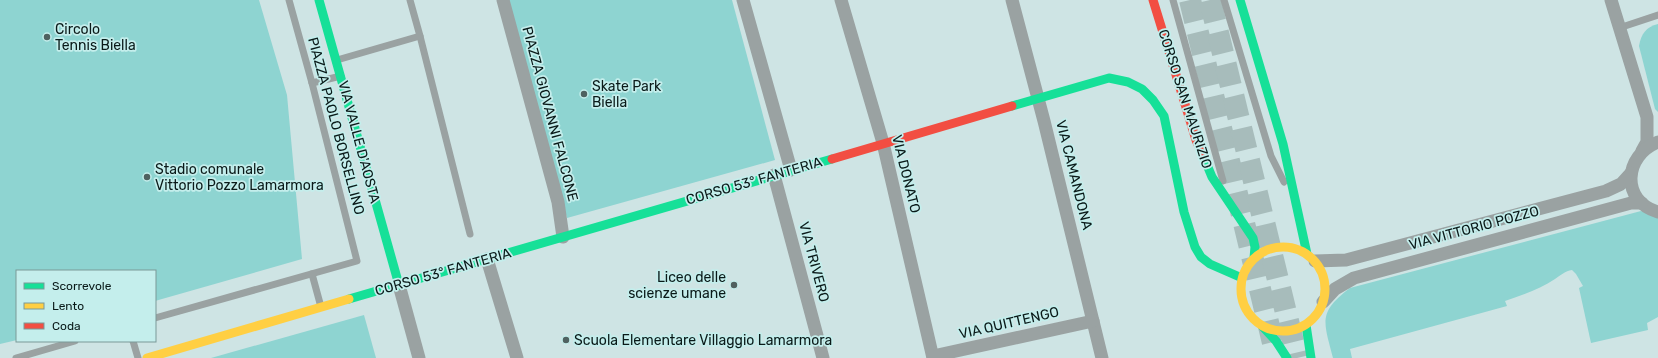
<svg xmlns="http://www.w3.org/2000/svg" width="1658" height="358" viewBox="0 0 1658 358" font-family="Rubik,sans-serif">
  <style>
    .green { fill: #8ed4d1 }
    .lines { fill: none; stroke-linecap: round; stroke-linejoin: round }
    .highway-tunnel { stroke: #a7bcbb; stroke-width: 22; stroke-dasharray: 22 11; stroke-linecap: butt }
    .lane { stroke: #9aa2a2; stroke-width: 7 }
    .street { stroke: #9aa2a2; stroke-width: 13 }
    .fast { stroke: #16e098; stroke-width: 9 }
    .slow { stroke: #ffcf43; stroke-width: 9 }
    .jam { stroke: #f24e42; stroke-width: 9 }
    .poi-dot { fill: #4f6160; stroke: #c4eeec; stroke-width: 1.5 }
    .labels { text-anchor: middle; dominant-baseline: central; stroke-width: 3.5; stroke-linejoin: round; paint-order: stroke }
    .poi-label { font-size: 14px; fill: #0a1a19; stroke: #c4eeec; text-anchor: start }
    .street-label { font-size: 14px; fill: #0a1a19; stroke: #c4eeec }
  </style>
  <rect width="100%" height="100%" fill="#cee4e4"/>
  <!-- green -->
  <g class="green">
    <path d="M0 0H259L287 95 302 259 155 301V271H17V340L0 344Z"/>
    <path d="M508 0H732L775 160 567 218Z"/>
    <path d="M1658 24V112L1655 109 1639 46C1641 34 1646 27 1658 24Z"/>
    <path d="M1641 211 1658 217V317L1647 323 1648 330 1591 343 1579 288 1583 286 1576 274 1572 270C1565 271 1561 275 1555 279 1540 289 1523 295 1505 301L1507 306 1350 349 1352 358H1333C1324 322 1317 313 1350 288Z"/>
    <path d="M364 315 376 358H211Z"/>
  </g>
  <g class="lines">
    <!-- highway-tunnel -->
    <g class="highway-tunnel">
      <path d="M1190 0 1274 347"/>
      <path d="M1210 0 1297 358"/>
    </g>
    <!-- lane -->
    <g class="lane">
      <path d="M1173 0 1223 181"/>
      <path d="M1224 0 1271 156 1284 182"/>
      <path d="M1619 28 1658 15"/>
      <path d="M420 36 470 234"/>
      <path d="M337 60 420 36 410 0"/>
      <path d="M312 83 341 76"/>
      <path d="M312 274 321 307"/>
      <path d="M155 318 357 261 312 83 289 0"/>
      <path d="M133 341 138 358"/>
      <path d="M16 358 75 341"/>
    </g>
    <!-- street -->
    <g class="street">
      <path d="M503 0 558 202 563 237"/>
      <path d="M743 0 791 170"/>
      <path d="M841 0 883 143 933 358"/>
      <path d="M1012 0 1044 121 1102 358"/>
      <path d="M1611 0 1647 117V142L1642 151"/>
      <path d="M1658 142C1624 155 1620 201 1658 212"/>
      <path d="M774 175 823 358"/>
      <path d="M487 259 517 358"/>
      <path d="M1315 261 1346 260 1606 191 1621 184 1631 173"/>
      <path d="M399 285 419 358"/>
      <path d="M1323 302 1335 289 1354 278 1631 203H1642"/>
      <path d="M933 356 1093 321"/>
    </g>
    <!-- fast -->
    <g class="fast">
      <path d="M319 0 399 285"/>
      <path d="M1240 0 1283 144 1307 254"/>
      <path d="M1012 106 1109 78 1128 82 1142 89 1153 100 1164 116 1184 212 1195 247 1201 257 1210 264 1242 278"/>
      <path d="M1202 153 1212 177 1253 238 1255 247 1254 258"/>
      <path d="M349 299 832 159"/>
      <path d="M1306 325 1311 358"/>
      <path d="M1263 327 1276 341 1287 358"/>
    </g>
    <!-- slow -->
    <g class="slow">
      <circle cx="1283" cy="289" r="42"/>
      <path d="M147 358 349 299"/>
    </g>
    <!-- jam -->
    <g class="jam">
      <path d="M1153 0 1196 140 1202 153"/>
      <path d="M832 159 1012 106"/>
    </g>
  </g>
  <!-- markers -->
  <g class="poi-dot">
    <circle cx="47" cy="37" r="4"/>
    <circle cx="584" cy="94" r="4"/>
    <circle cx="147" cy="177" r="4"/>
    <circle cx="734" cy="285" r="4"/>
    <circle cx="566" cy="340" r="4"/>
  </g>
  <g class="labels">
    <!-- poi labels -->
    <g class="poi-label">
      <text x="55" y="29">Circolo<tspan x="55" dy="16">Tennis Biella</tspan></text>
      <text x="592" y="86">Skate Park<tspan x="592" dy="16">Biella</tspan></text>
      <text x="155" y="169">Stadio comunale<tspan x="155" dy="16">Vittorio Pozzo Lamarmora</tspan></text>
      <text x="726" y="277" text-anchor="end">Liceo delle<tspan x="726" dy="16">scienze umane</tspan></text>
      <text x="574" y="340">Scuola Elementare Villaggio Lamarmora</text>
    </g>
    <!-- street labels -->
    <g class="street-label">
      <text transform="translate(1185 99) rotate(72)">CORSO SAN MAURIZIO</text>
      <text transform="translate(550 114) rotate(75)">PIAZZA GIOVANNI FALCONE</text>
      <text transform="translate(336 126) rotate(75)">PIAZZA PAOLO BORSELLINO</text>
      <text transform="translate(359 142) rotate(75)">VIA VALLE D'AOSTA</text>
      <text transform="translate(906 174) rotate(76)">VIA DONATO</text>
      <text transform="translate(1074 175) rotate(76)">VIA CAMANDONA</text>
      <text transform="translate(754 181) rotate(-16)">CORSO 53° FANTERIA</text>
      <text transform="translate(1474 228) rotate(-15)">VIA VITTORIO POZZO</text>
      <text transform="translate(814 262) rotate(75)">VIA TRIVERO</text>
      <text transform="translate(443 272) rotate(-16)">CORSO 53° FANTERIA</text>
      <text transform="translate(1009 323) rotate(-13)">VIA QUITTENGO</text>
    </g>
  </g>
  <!-- legend -->
  <rect x="16" y="270" width="140" height="72" fill="#c4eeec" stroke="#7a9998"/>
  <rect x="24" y="283" width="20" height="6" fill="#16e098" stroke="#7a9998"/>
  <text x="52" y="290" font-size="12" fill="#0a1a19">Scorrevole</text>
  <rect x="24" y="303" width="20" height="6" fill="#ffcf43" stroke="#7a9998"/>
  <text x="52" y="310" font-size="12" fill="#0a1a19">Lento</text>
  <rect x="24" y="323" width="20" height="6" fill="#f24e42" stroke="#7a9998"/>
  <text x="52" y="330" font-size="12" fill="#0a1a19">Coda</text>
</svg>
